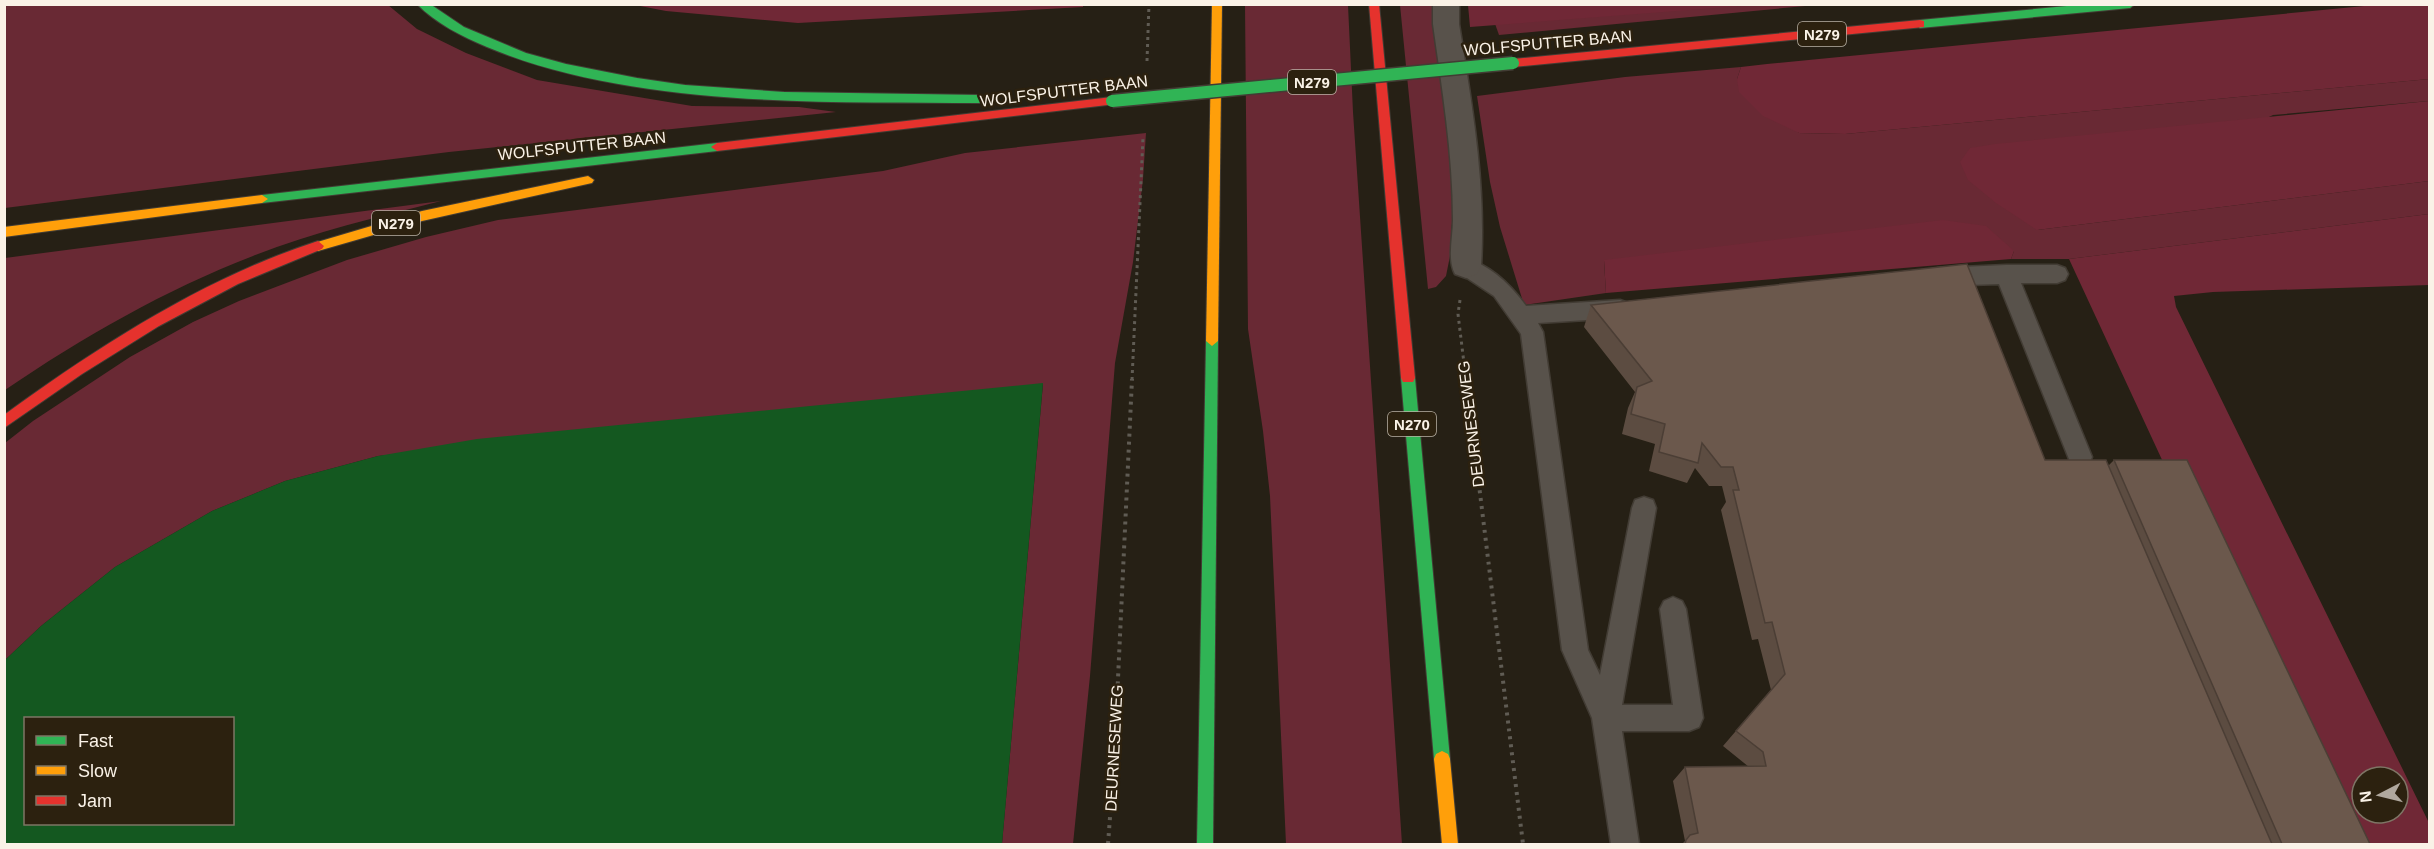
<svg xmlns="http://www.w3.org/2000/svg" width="2434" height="849" viewBox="0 0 2434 849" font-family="Arial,sans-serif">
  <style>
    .green { fill: #692934 }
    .forest { fill: #702836; fill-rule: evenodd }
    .water { fill: #145820; fill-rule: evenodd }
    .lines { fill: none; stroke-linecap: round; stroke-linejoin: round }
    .lane-casing { stroke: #423c34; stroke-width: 3 }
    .street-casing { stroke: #423c34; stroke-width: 3 }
    .fast-casing { stroke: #423c34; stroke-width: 2 }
    .slow-casing { stroke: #423c34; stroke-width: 2 }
    .jam-casing { stroke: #423c34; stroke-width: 2 }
    .path-far1 { stroke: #605c54; stroke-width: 3; stroke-dasharray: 3 4; stroke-linecap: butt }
    .path { stroke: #605c54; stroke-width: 4; stroke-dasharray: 3 5; stroke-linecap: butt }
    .lane { fill: #58524b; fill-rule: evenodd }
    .street { fill: #58524b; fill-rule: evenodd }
    .fast { fill: #30b455; fill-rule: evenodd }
    .slow { fill: #ff9f0a; fill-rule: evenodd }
    .jam { fill: #e5322d; fill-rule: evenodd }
    .fast-bridge-casing { stroke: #423c34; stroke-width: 15; stroke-linecap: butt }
    .fast-bridge { stroke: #30b455; stroke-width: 12 }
    .wall { fill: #5c4c41 }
    .building { fill: #6b584c; stroke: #4b3e35; stroke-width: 1.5 }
    .labels { text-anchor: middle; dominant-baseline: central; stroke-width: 5; stroke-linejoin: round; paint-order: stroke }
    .shield { fill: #2c210f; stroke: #bcb3a6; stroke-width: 1.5 }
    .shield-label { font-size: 15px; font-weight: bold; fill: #faf2e7 }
    .street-label { font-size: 16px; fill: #faf2e7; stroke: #2c210f }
  </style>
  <rect width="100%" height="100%" fill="#262015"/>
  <!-- green -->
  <g class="green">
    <path d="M1488 4 1816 5 1499 35Z"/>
    <path d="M4 5H388L417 29 466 53 537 80 692 106 799 107 836 112 449 152 5 208Z"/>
    <path d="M1245 5H1348L1353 112 1402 844H1286L1270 496 1263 431 1248 329Z"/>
    <path d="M1400 5H1438L1456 196 1451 230V251L1446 276 1436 287 1428 289Z"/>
    <path d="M1741 67 1737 79 1799 133 1845 134 2429 79V101L2273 115 2037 230 2429 181V214L2069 259H2011L2014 251 1604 261 1606 293 1524 305 1500 227 1490 182 1477 96 1625 77Z"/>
    <path d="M1146 133 1143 179 1133 262 1115 363 1090 676 1073 844H1002L1043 384 378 456 285 481 212 511 115 567 41 626 5 660V443L33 421 130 357 193 322 239 301 347 260 426 237 498 220 883 171 965 153Z"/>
    <path d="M441 201C378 217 314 232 253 256 165 290 83 337 5 390V258Z"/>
  </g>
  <!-- forest -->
  <g class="forest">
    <path d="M2385 4 2429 5V79L1845 134 1799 133 1763 116 1739 92 1737 79 1741 67 1767 64Z"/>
    <path d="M635 5 1083 4V7L798 23 666 11Z"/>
    <path d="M1468 5V4L1754 5 1470 27Z"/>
    <path d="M2429 101V181L2037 230 1996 203 1968 180 1960 162 1970 148 1995 144Z"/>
    <path d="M2429 214V285L2213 292 2174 296 2176 307 2429 823V844H2340L2069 259ZM2362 777H2398V813H2362Z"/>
    <path d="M1943 220 1986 226 2014 251 2011 259 1606 293 1604 260Z"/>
  </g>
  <!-- water -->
  <path class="water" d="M1043 383 1002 844H5V660L41 626 115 567 212 511 285 481 378 456 477 439ZM26 718H232V824H26Z"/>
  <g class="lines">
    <defs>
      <g id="lane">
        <path d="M1466 258C1491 266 1511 285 1526 306L1620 300 1628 303 1631 309 1628 315 1620 318 1538 323 1543 332 1588 650 1600 675 1632 508 1635 500 1644 497 1653 500 1656 508 1622 705H1673L1660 609 1664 601 1673 597 1682 601 1686 609 1703 718 1699 727 1689 731H1622L1639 844H1611L1592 718 1562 650 1521 334 1494 296 1458 272 1455 266 1458 260Z"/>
        <path d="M2006 265H2057L2065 268 2068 274 2065 280 2057 283H2021L2092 457 2089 464 2080 467 2071 464 1999 284 1938 286 1930 283 1927 277 1930 271 1938 268Z"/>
      </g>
      <path id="street" d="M1433 4H1459V24C1472 105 1486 184 1481 266L1477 274 1466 278 1455 274C1447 259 1453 237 1453 220 1453 154 1442 89 1433 24Z"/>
      <g id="fast">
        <path d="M417 4H430L464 27 526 53 566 64 637 78 685 85 784 92 981 95 987 99 981 103C825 102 633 108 487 47 463 37 435 23 417 4Z"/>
        <path d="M2088 4H2135L2130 8 1920 28 1915 24 1920 20Z"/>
        <path d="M717 143 723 147 717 151 262 203 256 199 262 195Z"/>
        <path d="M1212 336 1218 341 1213 844H1197L1206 341Z"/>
        <path d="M1408 373 1413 374 1415 378 1450 759 1448 764 1442 767 1436 764 1434 759 1401 378 1403 374Z"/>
      </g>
      <g id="slow">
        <path d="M1212 4H1222L1218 341 1212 346 1206 341Z"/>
        <path d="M588 176 594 180 592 183 422 221 318 251 312 246 314 243 422 211Z"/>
        <path d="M262 195 268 199 262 203 4 237V227Z"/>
        <path d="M1442 751 1448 754 1450 759 1458 844H1442L1434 759 1436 754Z"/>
      </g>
      <g id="jam">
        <path d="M1369 4H1379L1415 378 1413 382H1403L1401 378Z"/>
        <path d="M1920 20 1924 21V27L1513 67 1507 63 1513 59Z"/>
        <path d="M1112 97 1118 101 1116 104 717 151 711 147 717 143Z"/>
        <path d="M318 241 324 246 322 249 238 284 159 326 82 374 4 428V415C99 346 206 277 318 241Z"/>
      </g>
    </defs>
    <!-- lane casing -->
    <use href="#lane" class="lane-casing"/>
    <!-- street casing -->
    <use href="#street" class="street-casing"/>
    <!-- fast casing -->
    <use href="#fast" class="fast-casing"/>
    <!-- slow casing -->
    <use href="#slow" class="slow-casing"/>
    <!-- jam casing -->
    <use href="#jam" class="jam-casing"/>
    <!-- path-far1 -->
    <g class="path-far1">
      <path d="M1147 61 1149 4"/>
      <path d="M1460 300 1458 314 1466 380"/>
      <path d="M1132 380 1143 137"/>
    </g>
    <!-- path -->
    <g class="path">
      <path d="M1466 379 1523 844"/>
      <path d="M1108 844 1114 764 1132 379"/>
    </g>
    <!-- lane -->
    <use href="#lane" class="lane"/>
    <!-- street -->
    <use href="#street" class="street"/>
    <!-- fast -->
    <use href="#fast" class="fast"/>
    <!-- slow -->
    <use href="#slow" class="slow"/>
    <!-- jam -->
    <use href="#jam" class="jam"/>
    <defs>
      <path id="fast-bridge" d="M1112 101 1513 63"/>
    </defs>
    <!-- fast-bridge casing -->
    <use href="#fast-bridge" class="fast-bridge-casing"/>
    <!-- fast-bridge -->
    <use href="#fast-bridge" class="fast-bridge"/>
  </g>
  <!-- wall -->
  <path class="wall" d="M1591 305 2045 460 2108 466 2114 460 2370 844H1682L1685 841 1673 781 1685 767H1749L1723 746 1771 690 1758 639 1752 640 1721 510 1726 502 1722 486H1709L1695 468 1687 483 1649 471 1655 444 1622 434 1628 408 1635 392 1584 327Z"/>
  <!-- building -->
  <g class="building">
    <path d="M1967 264 2045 460H2106L2272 844H1685L1686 840 1690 835 1698 833 1685 767 1766 766 1763 752 1736 731 1785 674 1772 622 1765 623 1733 490H1739L1733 467H1721L1702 443 1698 463 1659 452 1665 424 1631 414 1637 387 1652 381 1591 305Z"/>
    <path d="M2114 460H2187L2370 844H2282Z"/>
  </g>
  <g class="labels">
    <!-- shield labels -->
    <g class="shield">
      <rect x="1798" y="22" width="48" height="24" rx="4.5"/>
      <rect x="1288" y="70" width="48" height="24" rx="4.5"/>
      <rect x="372" y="211" width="48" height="24" rx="4.5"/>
      <rect x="1388" y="412" width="48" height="24" rx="4.5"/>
    </g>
    <g class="shield-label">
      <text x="1822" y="34">N279</text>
      <text x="1312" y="82">N279</text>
      <text x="396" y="223">N279</text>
      <text x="1412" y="424">N270</text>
    </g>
    <!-- street labels -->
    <g class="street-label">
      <text transform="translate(1548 43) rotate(-5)">WOLFSPUTTER BAAN</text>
      <text transform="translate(1064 91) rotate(-7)">WOLFSPUTTER BAAN</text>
      <text transform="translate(582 146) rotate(-6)">WOLFSPUTTER BAAN</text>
      <text transform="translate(1471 424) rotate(-97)">DEURNESEWEG</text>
      <text transform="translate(1114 748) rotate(-87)">DEURNESEWEG</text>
    </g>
  </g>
  <!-- border -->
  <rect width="2434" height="849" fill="none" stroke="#faf2e7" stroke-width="12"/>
  <!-- legend -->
  <rect x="24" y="717" width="210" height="108" fill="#2c210f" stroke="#7e7565" stroke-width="1.5"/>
  <rect x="36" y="736" width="30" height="9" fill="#30b455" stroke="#7e7565" stroke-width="1.5"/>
  <text x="78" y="747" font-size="18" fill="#faf2e7">Fast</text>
  <rect x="36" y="766" width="30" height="9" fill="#ff9f0a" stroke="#7e7565" stroke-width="1.5"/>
  <text x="78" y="777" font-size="18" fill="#faf2e7">Slow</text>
  <rect x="36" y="796" width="30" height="9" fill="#e5322d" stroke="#7e7565" stroke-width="1.5"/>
  <text x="78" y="807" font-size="18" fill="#faf2e7">Jam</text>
  <!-- north arrow -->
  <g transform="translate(2380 795) rotate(263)"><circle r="28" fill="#2c210f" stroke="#7e7565" stroke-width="1.5"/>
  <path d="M0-4.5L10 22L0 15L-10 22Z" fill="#b0a89e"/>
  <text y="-9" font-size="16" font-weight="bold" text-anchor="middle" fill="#faf2e7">N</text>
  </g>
</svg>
